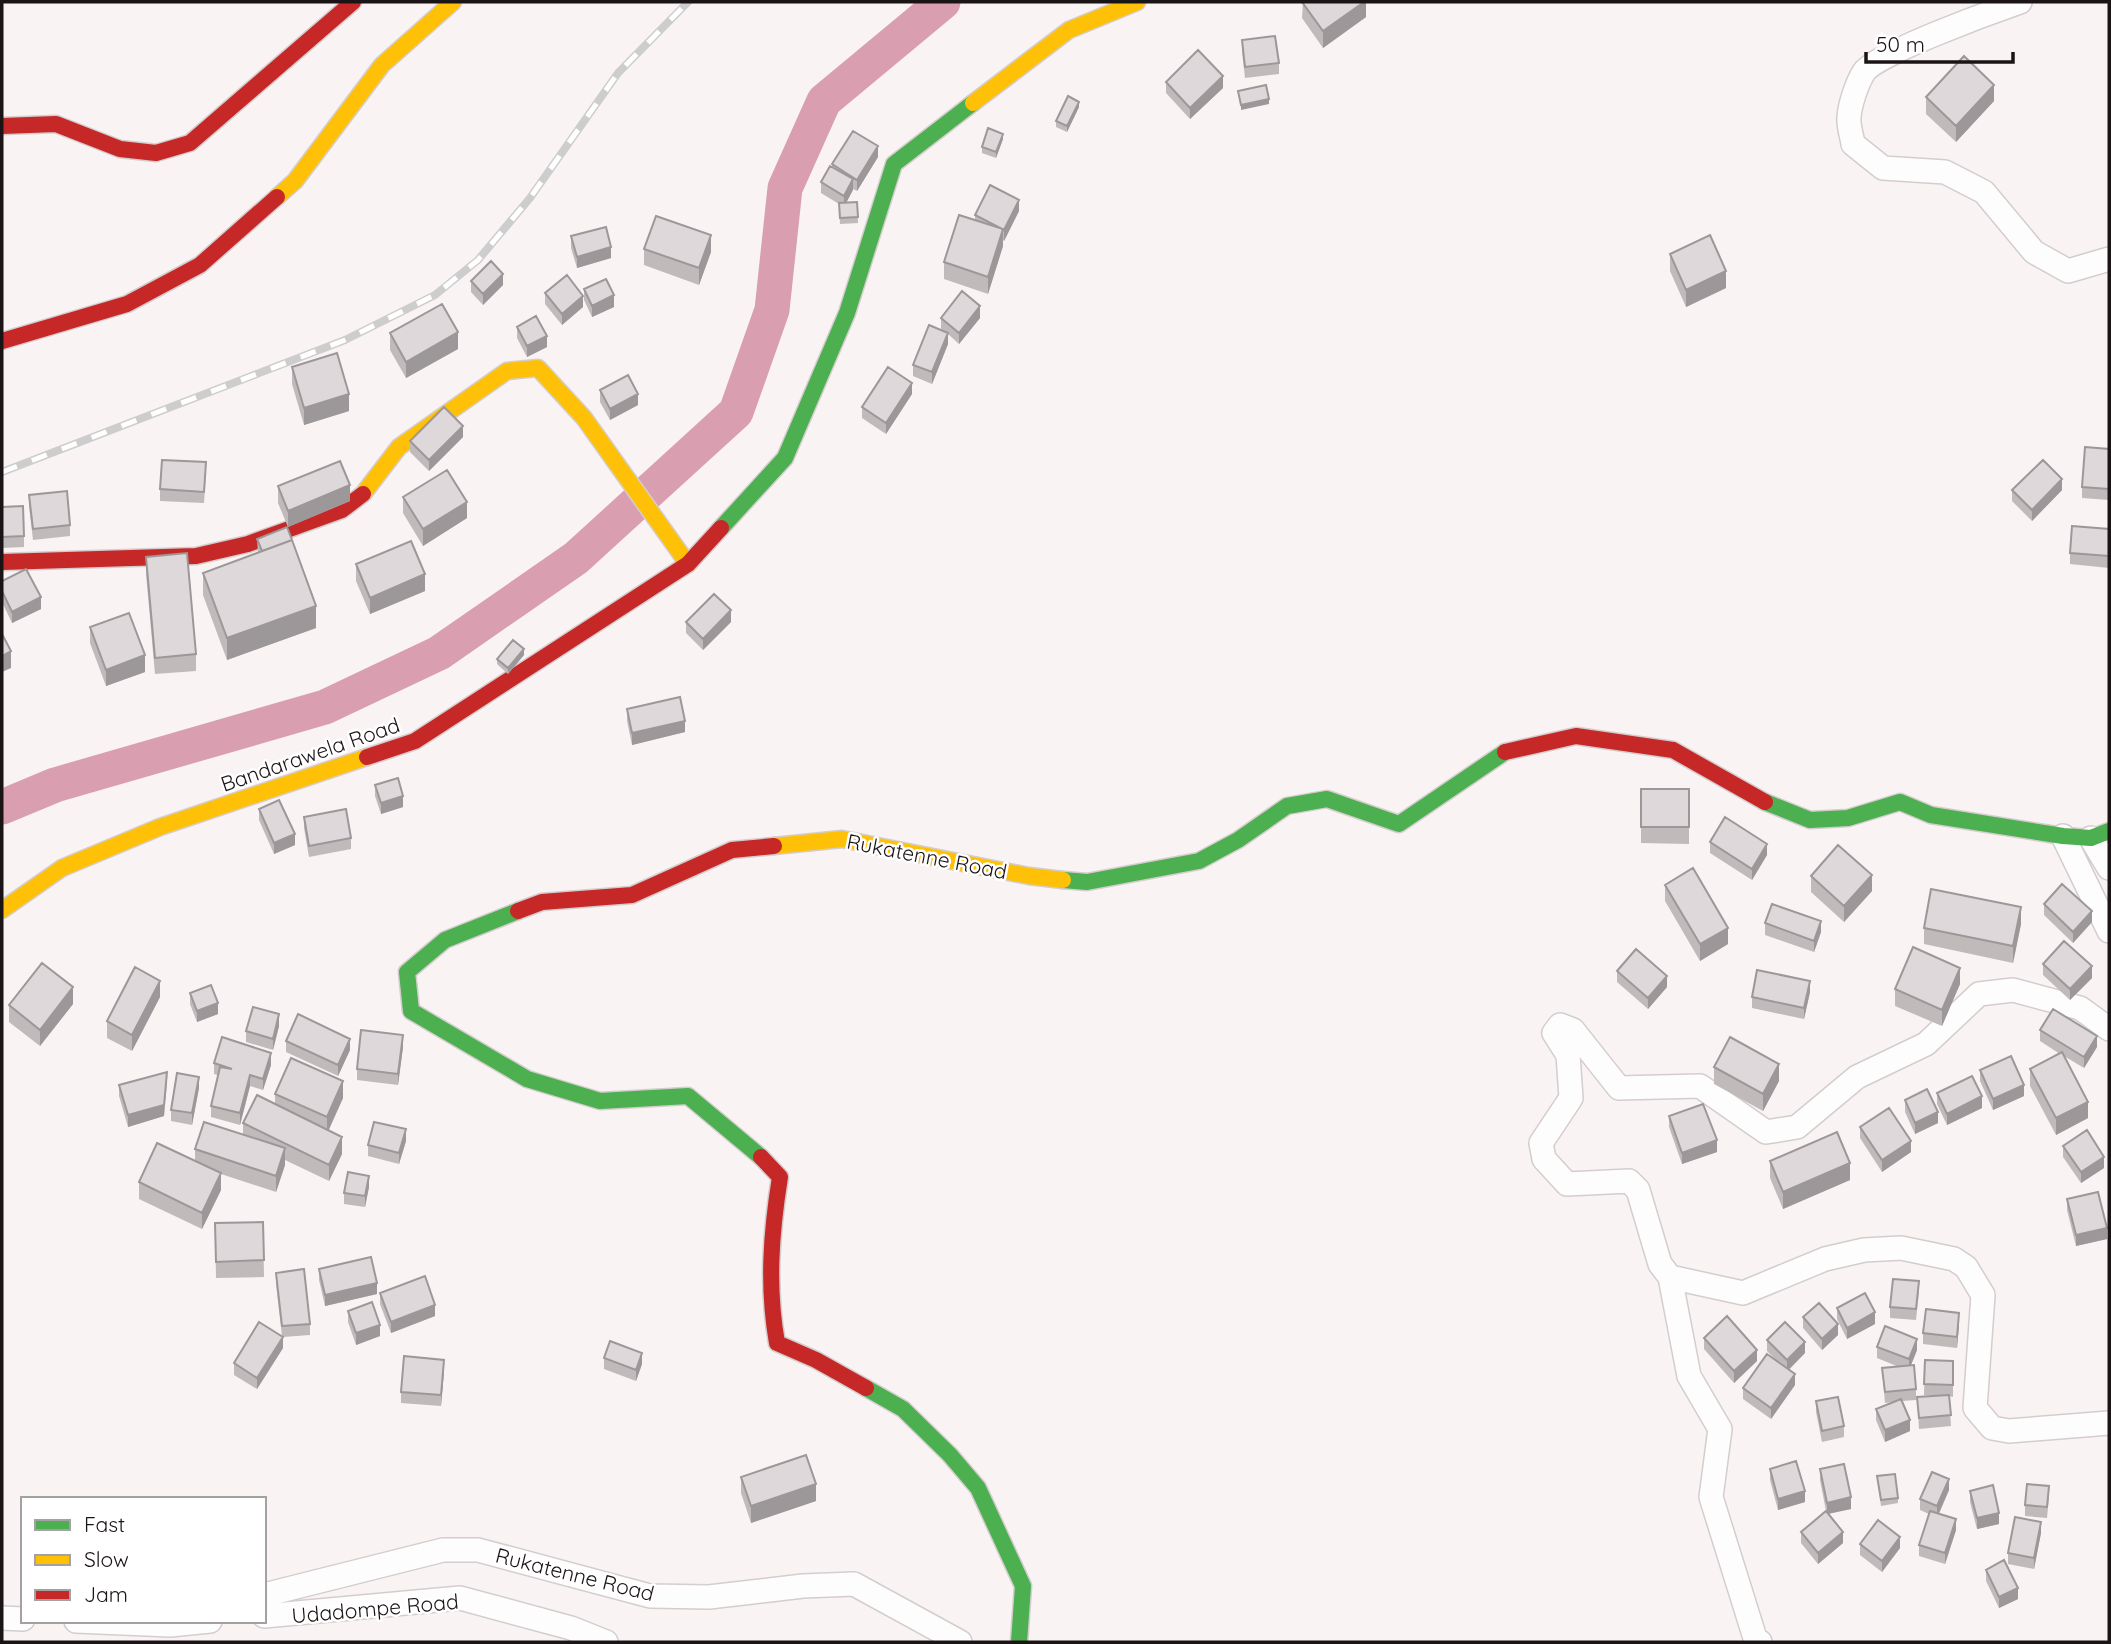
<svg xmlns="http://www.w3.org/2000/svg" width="2111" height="1644" font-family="Quicksand,sans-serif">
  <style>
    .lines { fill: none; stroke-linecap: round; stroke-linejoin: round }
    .river { stroke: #da9eb1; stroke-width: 35 }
    .street-casing { stroke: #d4cdce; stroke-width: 26 }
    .fast-casing { stroke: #d4cdce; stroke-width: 19 }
    .slow-casing { stroke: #d4cdce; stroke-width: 19 }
    .jam-casing { stroke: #d4cdce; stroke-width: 19 }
    .street { stroke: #fefdfd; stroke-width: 23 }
    .fast { stroke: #4caf50; stroke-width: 16 }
    .slow { stroke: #ffc107; stroke-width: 16 }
    .jam { stroke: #c62828; stroke-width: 16 }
    .rail-casing { stroke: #cecdcd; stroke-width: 8 }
    .rail { stroke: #fff; stroke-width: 5; stroke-dasharray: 16; stroke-linecap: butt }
    .wall { fill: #c0babb }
    .shaded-wall { fill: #9c9799 }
    .building { fill: #dfd8da; stroke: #9c9799; stroke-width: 2 }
    .labels { text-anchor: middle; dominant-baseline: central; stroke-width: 5; stroke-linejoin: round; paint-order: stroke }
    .street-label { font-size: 21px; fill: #1b1416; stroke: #fff }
  </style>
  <rect width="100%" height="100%" fill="#f9f3f4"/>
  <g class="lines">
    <!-- river -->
    <path class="river" d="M2,807l53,-22 270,-78 114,-54 137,-95 160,-146 36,-102 13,-122 39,-87 119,-99"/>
    <defs>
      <path id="street" d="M2020,2c-26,9 -143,51 -156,70 -7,11 -14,32 -15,45 -1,9 3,19 4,27l30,24 62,4 39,20 50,60 34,19 41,-12
        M2063,836l46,95
        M2091,838l18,30
        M2109,1029l-29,-21 -67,-18 -34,4 -53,50 -69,33 -60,50 -31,5 -66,-46 -81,2 -46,-58 -13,-5 -6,8 14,22 3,43 -30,45 3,16 23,25 62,-3 9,9 22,74 10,13 73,16 82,-34 39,-9 37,-2 53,11 12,8 17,28 -8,113 17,20 17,3 100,-8
        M1670,1277l19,99 31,53 -9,68 44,141 5,4
        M264,1595l179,-45h35l172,46 59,1 94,-11 51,-2 106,58
        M264,1616l196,-18 111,30 35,14
        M2,1618l21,1
        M76,1621l94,4 40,-4"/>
      <path id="fast" d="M721,528l64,-70 62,-145 47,-149 79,-61
        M1765,802l45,18 38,-2 52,-16 31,13 132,21 28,2 18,-7
        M1063,880l24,2 112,-21 39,-21 49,-34 40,-7 72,25 106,-72
        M518,911l-73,29 -38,32 4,39 116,68 73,22 88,-5 73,61
        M866,1388l37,21 47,46 28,33 45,98 -4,56"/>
      <path id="slow" d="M973,103l96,-73 68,-28
        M277,197l18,-16 87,-116 71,-63
        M363,494l36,-47 108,-76 31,-3 46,50 104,146
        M774,846l68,-7 187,37 34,4
        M2,910l60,-42 98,-41 207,-70"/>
      <path id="jam" d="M2,126l54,-2 64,25 36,4 34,-10 163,-141
        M2,341l125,-37 73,-39 77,-68
        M2,562l194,-6 52,-12 94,-34 21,-16
        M1505,752l71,-16 97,14 92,52
        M367,757l48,-16 273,-177 33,-36
        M518,911l24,-9 90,-7 100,-45 42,-4
        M761,1157l19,20c-9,56 -13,110 -3,166l39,17 50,28"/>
    </defs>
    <!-- street casing -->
    <use href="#street" class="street-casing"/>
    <!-- fast casing -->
    <use href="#fast" class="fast-casing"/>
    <!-- slow casing -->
    <use href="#slow" class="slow-casing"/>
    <!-- jam casing -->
    <use href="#jam" class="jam-casing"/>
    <!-- street -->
    <use href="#street" class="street"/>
    <!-- fast -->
    <use href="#fast" class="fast"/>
    <!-- slow -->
    <use href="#slow" class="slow"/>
    <!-- jam -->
    <use href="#jam" class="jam"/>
    <defs>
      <path id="rail" d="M2,472l343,-132 90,-45 43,-35 52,-62 88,-125 70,-71"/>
    </defs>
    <!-- rail casing -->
    <use href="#rail" class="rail-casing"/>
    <!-- rail -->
    <use href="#rail" class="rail"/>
  </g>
  <!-- wall -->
  <path class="wall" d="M1303,2h63v15l-43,31 -21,-30z
    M1242,40l37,23v11l-34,4 -3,-27z
    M1166,82l57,6 -33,31 -24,-26z
    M1926,97l68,4 -38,41 -30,-28z
    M1079,107l-12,25 -11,-5v-6z
    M1003,139l-7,19 -14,-5v-6z
    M878,157l-21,34 -4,-2 -7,14 11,-1 1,21 -18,1 -1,-20 -18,-11v-11l11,-15v-3z
    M1019,211l-15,30 -1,-1v6l-15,48 -44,-15v-17l31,-42v-5z
    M571,236l40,22 -34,10 -6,-20z
    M644,249l67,3 -12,33 -55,-20z
    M1670,254l56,34 -40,19 -16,-36z
    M471,281l32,4 -20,20 -12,-13z
    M584,289l30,18 -22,10 -8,-17z
    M545,293l38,14 -21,18 -17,-21z
    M941,318h39l-21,26 -11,-10v10l-16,40 -19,-8v-11l32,-33 -4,-3z
    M517,327l30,20 -20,10 -10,-19z
    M390,333l68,16 -52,29 -16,-28z
    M292,367l57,44 -45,14 -12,-41z
    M600,390l38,15 -28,15 -10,-18z
    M912,394l-26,40 -24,-16v-11z
    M463,437l-34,34 -19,-19v-11z
    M2109,449v51l-27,-2v-11z
    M206,473l-2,30 -44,-2v-12z
    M278,486l72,15 -62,26 -10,-24z
    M2012,490h50l-30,31 -20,-20z
    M29,495l41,30v11l-37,4 -4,-34z
    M403,497l64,21 -44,28 -20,-33z
    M2,507l22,29v11l-22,1z
    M2109,529v39l-39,-4v-11z
    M257,539l59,89 -89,32 -24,-65v-22l55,-20z
    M146,557l50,97v17l-41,3 -9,-100z
    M356,564l69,27 -55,23 -14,-33z
    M2,581l39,28 -29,14 -10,-21z
    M686,622h45l-28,28 -17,-17z
    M90,627l55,45 -39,14 -16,-43z
    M524,655l-16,19 -11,-10v-5z
    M627,709l58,23 -53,13 -5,-24z
    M375,785l28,22 -22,7 -6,-18z
    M1641,789h48v55l-48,-1z
    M259,809l36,36 -21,9 -15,-34z
    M304,817l47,21v11l-42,8 -5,-29z
    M1710,842l57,13 -15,25 -42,-27z
    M1811,876l61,15 -28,31 -33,-30z
    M1665,885l63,59 -28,17 -35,-60z
    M2044,904l48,18 -19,21 -29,-28z
    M1765,923l56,9 -7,20 -49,-17z
    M2021,924l-8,39 -89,-19v-16z
    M2043,964l49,14 -22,22 -27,-25z
    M1617,971l50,16 -19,22 -31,-27z
    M1960,984l-18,42 -47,-20v-17z
    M1810,992l-6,27 -52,-11v-11z
    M190,993l28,21 -21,8 -7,-18z
    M160,997l-28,54 -25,-13v-17z
    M73,1004l-33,42 -31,-24v-17z
    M279,1026l-6,24 -27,-8v-11z
    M2040,1030l57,17 -13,21 -20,-12 24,62 -32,17 -26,-49v-17l30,-15 -20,-13z
    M286,1041l64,9 -12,26 -52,-24z
    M403,1047l-5,38 -41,-5v-11z
    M214,1063l57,2 -8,25 -13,-4 -10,39 -29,-8v-11l7,-31 -4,-1z
    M1714,1067l65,14 -16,30 -49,-27z
    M1980,1070l44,26 -31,14 -13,-29z
    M167,1083l-3,33 -36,11 -9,-31v-11z
    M199,1088l-7,37 -21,-4v-11z
    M1937,1093l45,15 -35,17 -10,-21z
    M275,1094l68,4 -15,32 14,24 -13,27 -44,-21v5l-9,27 -55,-18v16l-19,39 -63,-30v-17l56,-21v-12l48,-14v-12l32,-19z
    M1905,1100l33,23 -23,11 -10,-22z
    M1669,1116l48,36 -35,12 -13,-37z
    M1860,1127l51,25 -29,20 -22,-34z
    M406,1141l-7,23 -31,-8v-11z
    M2063,1146l41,22 -23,15 -18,-26z
    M1770,1161l80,19 -67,29 -13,-31z
    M369,1187l-4,20 -21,-3v-11z
    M2067,1199l40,40 -31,7 -9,-36z
    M263,1222l1,55 -48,1 -1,-55z
    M319,1269l58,25 -52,12 -6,-26z
    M276,1273l34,51v11l-27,2v11l-26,41 -23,-14v-12l48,-27 -6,-52z
    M1919,1292l-3,28 -26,-2v-11z
    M380,1293l55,23 -44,17 -11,-29z
    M1837,1308l38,16 -28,15 -10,-20z
    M348,1311l32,25 -24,9 -8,-23z
    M1803,1317l35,18 -16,15 -19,-22z
    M1959,1324l-2,24 -34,-4v-11z
    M1704,1338l53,23 -23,22 -30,-34z
    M1767,1340l38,13 -16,17 6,15 -24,34 -28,-20v-11l35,-26 -11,-11z
    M1877,1347l40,3 -6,15 5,24v11l-14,1 8,30 -25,11 -9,-22v-11l18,-7 -9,1 -3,-35 17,-1 -22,-9z
    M604,1358l38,6 -6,17 -32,-12z
    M1925,1360l28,1v36l-4,-1 2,30 -32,3 -2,-32 17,-1 -10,-1z
    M444,1371l-3,35 -40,-3v-11z
    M1816,1401l28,25v11l-22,5 -6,-30z
    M1770,1469l35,33 -27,8 -8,-30z
    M1820,1469l31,40 -23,5 15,29 -25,21 -17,-21v-11l25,-21 -6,-31z
    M1877,1476l21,22v5l-17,3z
    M741,1477l75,24 -65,22 -10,-30z
    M1949,1490l-10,24 17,16 -11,34 -26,-8v-11l10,-31 -9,-4v-11z
    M1970,1491l29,33 -22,5 -7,-27z
    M2049,1497l-2,21 -22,-2v-11z
    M2041,1533l-7,36 -26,-5v-11z
    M1860,1544l40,4 -18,24 -22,-17z
    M1986,1570l32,29 -19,9 -13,-27z"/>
  <!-- shaded-wall -->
  <path class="shaded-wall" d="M1364,2h2v15l-43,31v-17z
    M1223,76v12l-33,31v-11z
    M1994,85v16l-38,41v-16z
    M1269,99v5l-28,6v-5z
    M1079,102v5l-12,25v-6z
    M1003,134v5l-7,19v-6z
    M878,146v11l-21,34v-11z
    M853,179v11l-9,17v-11z
    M1019,200v11l-15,30v-11z
    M1003,229v17l-15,48v-17z
    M711,235v17l-12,33v-17z
    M611,247v11l-34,10v-11z
    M1726,271v17l-40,19v-17z
    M503,274v11l-20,20v-11z
    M614,295v12l-22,10v-11z
    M583,296v11l-21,18v-11z
    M980,306v12l-21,26v-11z
    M458,332v17l-52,29v-16z
    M948,333v11l-16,40v-12z
    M547,336v11l-20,10v-11z
    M912,383v11l-26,40v-11z
    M349,394v17l-45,14v-17z
    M638,394v11l-28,15v-11z
    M463,426v11l-34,34v-11z
    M2062,479v11l-30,31v-11z
    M350,485v16l-62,26v-16z
    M467,502v16l-44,28v-17z
    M425,574v17l-55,23v-16z
    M41,597v12l-29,14v-11z
    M316,606v22l-89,32v-22z
    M731,610v12l-28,28v-11z
    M524,649v6l-16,19v-6z
    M11,651v17l-9,4v-16z
    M145,655v17l-39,14v-16z
    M685,721v11l-53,13v-12z
    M403,796v11l-22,7v-11z
    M295,834v11l-21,9v-11z
    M1767,844v11l-15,25v-11z
    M1872,875v16l-28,31v-16z
    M2021,907v17l-8,39v-17z
    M2092,911v11l-19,21v-11z
    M1821,921v11l-7,20v-11z
    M1728,928v16l-28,17v-17z
    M2092,966v12l-22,22v-11z
    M1960,968v16l-18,42v-16z
    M1667,976v11l-19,22v-11z
    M160,981v16l-28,54v-16z
    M1810,981v11l-6,27v-11z
    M73,987v17l-33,42v-16z
    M218,1003v11l-21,8v-11z
    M279,1014v12l-6,24v-11z
    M403,1035v12l-5,38v-11z
    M2097,1036v11l-13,21v-11z
    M350,1039v11l-12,26v-11z
    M271,1053v12l-8,25v-11z
    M1779,1064v17l-16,30v-17z
    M167,1072l-3,44 -36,11v-12z
    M250,1075v11l-10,39v-12z
    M199,1077v11l-7,37v-12z
    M343,1081v17l-16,36v-17z
    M2024,1085v11l-31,14v-11z
    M1982,1096v12l-35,17v-11z
    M2088,1102v16l-32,17v-17z
    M1938,1112v11l-23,11v-11z
    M406,1129v12l-7,23v-11z
    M342,1137v17l-13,27v-16z
    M1717,1140v12l-35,12v-11z
    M1911,1141v11l-29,20v-12z
    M285,1148v17l-9,27v-16z
    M2104,1157v11l-23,15v-11z
    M1850,1163v17l-67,29v-17z
    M221,1173v17l-19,39v-16z
    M369,1176v11l-4,20v-11z
    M2107,1228v11l-31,7v-11z
    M377,1283v11l-52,12v-11z
    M435,1305v11l-44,17v-11z
    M1875,1312v12l-28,15v-11z
    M1959,1313v11l-2,24v-11z
    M1838,1324v11l-16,15v-11z
    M380,1325v11l-24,9v-12z
    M283,1337v11l-26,41v-11z
    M1917,1339v11l-8,20v-11z
    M1805,1342v11l-18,18v-11z
    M1757,1350v11l-23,22v-12z
    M642,1353v11l-6,17v-11z
    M444,1360v11l-3,35v-11z
    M1795,1374v11l-24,34v-11z
    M1910,1420v11l-25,11v-12z
    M1949,1479v11l-12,27v-11z
    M816,1484v17l-65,22v-17z
    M1805,1491v11l-27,8v-11z
    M1851,1497v12l-24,5v-11z
    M1999,1513v11l-22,5v-11z
    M1956,1519v11l-11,34v-11z
    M2041,1522v11l-7,36v-11z
    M1843,1532v11l-25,21v-11z
    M1900,1537v11l-18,24v-11z
    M2018,1588v11l-19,9v-11z"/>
  <!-- building -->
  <path class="building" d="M1302,2h62l-41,29z
    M1275,36l4,27 -34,4 -3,-27z
    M1198,50l25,26 -33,32 -24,-26z
    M1964,56l30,29 -38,41 -30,-29z
    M1266,85l3,14 -28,6 -3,-14z
    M1068,96l11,6 -12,24 -11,-5z
    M988,128l15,6 -7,18 -14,-5z
    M853,131l25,15 -21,34 -25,-16z
    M830,166l23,13 -9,17 -23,-14z
    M990,185l29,15 -15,30 -29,-15z
    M857,202l1,15 -18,1 -1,-15z
    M959,215l44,14 -15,48 -44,-15z
    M656,216l55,19 -12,33 -55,-19z
    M606,227l5,20 -34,10 -6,-21z
    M1710,235l16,36 -40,19 -16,-36z
    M491,261l12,13 -20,20 -12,-13z
    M567,275l16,21 -21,18 -17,-21z
    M606,279l8,16 -22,11 -8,-17z
    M962,291l18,15 -21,27 -18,-15z
    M442,304l16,28 -52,30 -16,-29z
    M536,316l11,20 -20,10 -10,-19z
    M929,325l19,8 -16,39 -19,-7z
    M337,353l12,41 -45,14 -12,-41z
    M888,367l24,16 -26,40 -24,-16z
    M628,375l10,19 -28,15 -10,-19z
    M444,407l19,19 -34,34 -19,-19z
    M2085,447l24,2v40l-27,-2z
    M162,460l44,2 -2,30 -44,-3z
    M2043,460l19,19 -30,31 -20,-20z
    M340,461l10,24 -62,26 -10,-25z
    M447,470l20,32 -44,27 -20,-32z
    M67,491l3,34 -37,4 -4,-34z
    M23,506l1,30 -22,1v-30z
    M2072,526l37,3v27l-39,-3z
    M287,527l5,13 -30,11 -5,-12z
    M292,540l24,66 -89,32 -24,-65z
    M411,541l14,33 -55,24 -14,-34z
    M187,553l9,101 -41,4 -9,-101z
    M26,569l15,28 -29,15 -10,-21v-10z
    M714,594l17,16 -28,29 -17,-17z
    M129,613l16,42 -39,15 -16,-43z
    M2,634l9,17 -9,5z
    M513,640l11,9 -16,19 -11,-9z
    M680,697l5,24 -53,12 -5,-24z
    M398,778l5,18 -22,7 -6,-18z
    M1641,789h48v38h-48z
    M279,800l16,34 -21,9 -15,-34z
    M346,809l5,29 -42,8 -5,-29z
    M1725,817l42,27 -15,25 -42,-27z
    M1838,845l34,30 -28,31 -33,-30z
    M1693,868l35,60 -28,16 -35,-59z
    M2062,884l30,27 -19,21 -29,-28z
    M1931,889l90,18 -8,39 -89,-18z
    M1772,904l49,17 -7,20 -49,-18z
    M2064,941l28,25 -22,23 -27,-25z
    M1913,947l47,21 -18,42 -47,-21z
    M1636,949l31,27 -19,22 -31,-27z
    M42,963l31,24 -33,43 -31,-25z
    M135,967l25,14 -28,54 -25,-14z
    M1757,970l53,11 -6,27 -52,-11z
    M211,985l7,18 -21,8 -7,-18z
    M253,1007l26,7 -6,25 -27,-8z
    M2053,1009l44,27 -13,21 -44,-27z
    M298,1014l52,25 -12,26 -52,-24z
    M361,1030l42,5 -5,39 -41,-5z
    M222,1037l49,16 -8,26 -13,-4 -10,38 -29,-7 9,-39 12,2 -18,-6z
    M1730,1037l49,27 -16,30 -49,-27z
    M2062,1052l26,50 -32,16 -26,-49z
    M2011,1056l13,29 -31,14 -13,-29z
    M291,1058l52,23 -16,36 -52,-23z
    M167,1072l-3,33 -36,10 -9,-30z
    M177,1073l22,4 -7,36 -21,-3z
    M1972,1076l10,20 -35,18 -10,-21z
    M1927,1089l11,23 -23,11 -10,-23z
    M257,1095l85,42 -13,28 -86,-42z
    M1703,1104l14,36 -35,13 -13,-37z
    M1889,1108l22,33 -29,19 -22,-33z
    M204,1122l81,26 -9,28 -81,-27z
    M374,1122l32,7 -7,24 -31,-8z
    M2087,1130l17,27 -23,15 -18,-26z
    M1837,1132l13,31 -67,29 -13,-31z
    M157,1143l64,30 -19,40 -63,-31z
    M348,1172l21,4 -4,20 -21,-3z
    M2098,1192l9,36 -31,7 -9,-36z
    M263,1222l1,38 -48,2 -1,-39z
    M371,1257l6,26 -52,12 -6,-26z
    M304,1269l6,55 -28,2 -6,-53z
    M425,1276l10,29 -44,17 -11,-29z
    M1893,1279l26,2 -3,28 -26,-2z
    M1865,1293l10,19 -28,16 -10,-20z
    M372,1302l8,23 -24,8 -8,-22z
    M1819,1303l19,21 -16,15 -19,-22z
    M1926,1309l33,4 -2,24 -34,-4z
    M1727,1316l30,34 -23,21 -30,-33z
    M259,1322l24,15 -26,41 -23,-15z
    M1785,1322l20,20 -18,18 -20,-20z
    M1885,1326l32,13 -8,20 -32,-12z
    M610,1341l32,12 -6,17 -32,-12z
    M1767,1354l28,20 -24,34 -28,-20z
    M404,1356l40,4 -3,35 -40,-3z
    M1925,1360l28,1v24l-29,-1z
    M1914,1365l2,24 -31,3 -3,-24z
    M1949,1395l2,20 -32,3 -2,-21z
    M1838,1397l6,29 -22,5 -6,-30z
    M1901,1399l9,21 -25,10 -9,-21z
    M806,1455l10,29 -65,22 -10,-29z
    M1796,1461l9,30 -27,8 -8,-30z
    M1844,1464l7,33 -24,6 -7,-34z
    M1932,1472l17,7 -12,27 -17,-7z
    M1895,1474l3,24 -17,2 -4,-24z
    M2027,1484l22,2 -2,21 -22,-2z
    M1993,1485l6,28 -22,5 -7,-27z
    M1826,1511l17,21 -25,21 -17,-21z
    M1930,1511l26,8 -11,34 -26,-8z
    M2015,1517l26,5 -7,36 -26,-5z
    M1878,1520l22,17 -18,24 -22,-17z
    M2004,1560l14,28 -19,9 -13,-27z"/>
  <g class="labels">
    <!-- street labels -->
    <g class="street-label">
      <text transform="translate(310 754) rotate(-19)">Bandarawela Road</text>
      <text transform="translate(927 856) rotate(11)">Rukatenne Road</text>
      <text transform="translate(575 1574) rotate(14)">Rukatenne Road</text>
      <text transform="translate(375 1608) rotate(-5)">Udadompe Road</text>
    </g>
  </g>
  <!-- border -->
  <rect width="2111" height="1644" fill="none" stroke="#1b1416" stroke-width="7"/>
  <!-- legend -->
  <rect x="21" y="1497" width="245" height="126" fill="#ffffff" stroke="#a4a1a2" stroke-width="2"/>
  <rect x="35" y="1520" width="35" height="10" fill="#4caf50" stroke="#a4a1a2" stroke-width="2"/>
  <text x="84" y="1532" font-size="21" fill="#1b1416">Fast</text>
  <rect x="35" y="1555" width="35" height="10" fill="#ffc107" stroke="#a4a1a2" stroke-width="2"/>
  <text x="84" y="1567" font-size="21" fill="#1b1416">Slow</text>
  <rect x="35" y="1590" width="35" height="10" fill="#c62828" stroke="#a4a1a2" stroke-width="2"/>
  <text x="84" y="1602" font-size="21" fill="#1b1416">Jam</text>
  <!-- scale -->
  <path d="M1866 52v10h147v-10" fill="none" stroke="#1b1416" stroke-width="3.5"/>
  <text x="1876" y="52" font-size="21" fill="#1b1416" stroke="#ffffff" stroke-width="5" paint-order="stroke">50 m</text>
</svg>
